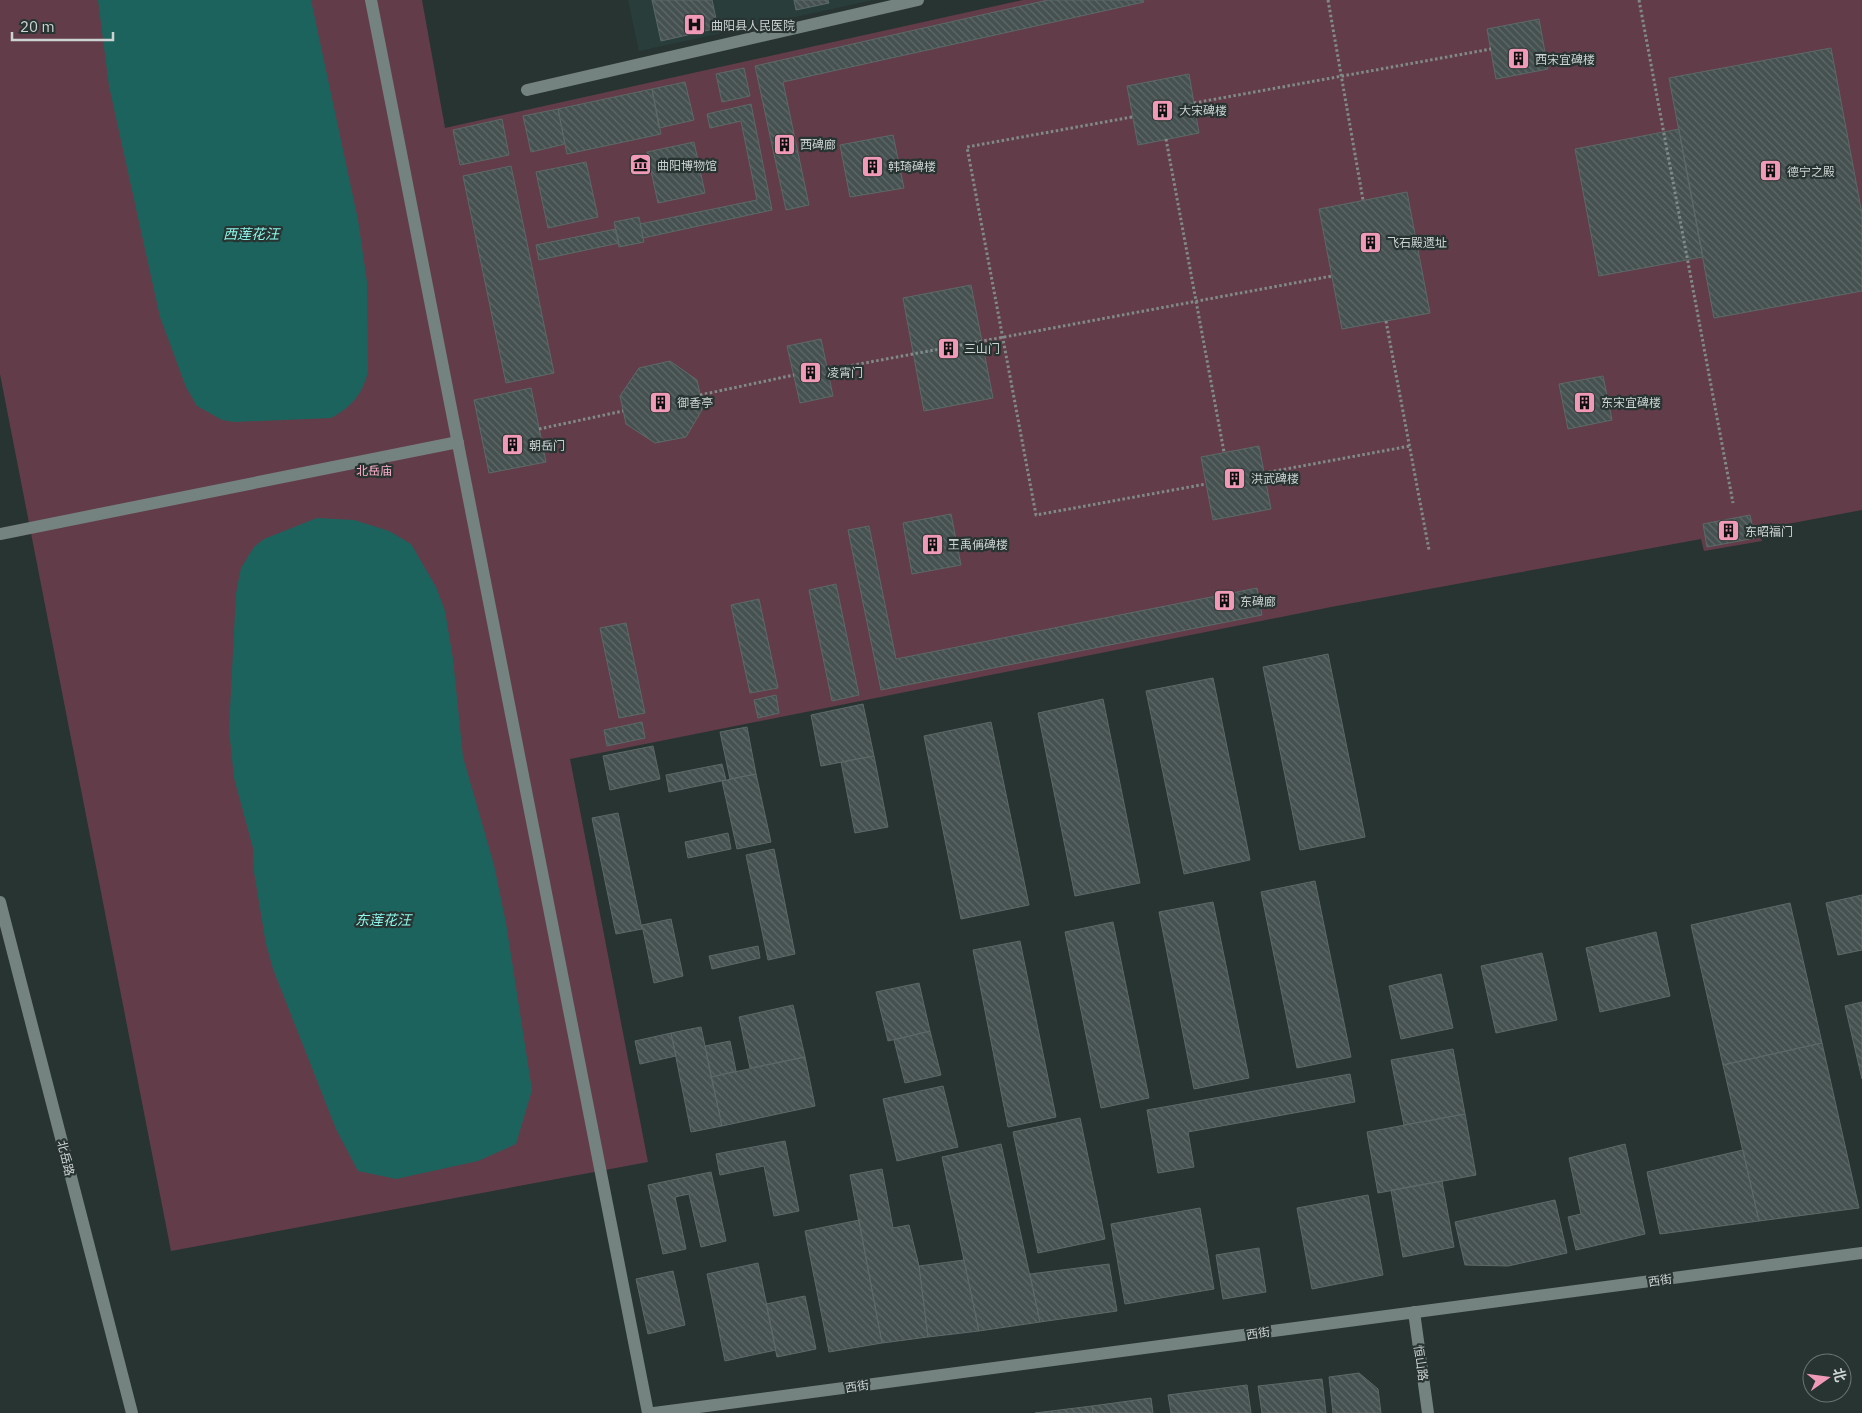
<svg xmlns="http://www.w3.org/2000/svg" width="1862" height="1413" font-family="'IBM Plex Sans','Noto Sans SC',sans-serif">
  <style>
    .built { fill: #293e3b }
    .park { fill: #623d49 }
    .water { fill: #1d635d }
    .building { fill: url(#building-back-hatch); stroke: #5c6967 }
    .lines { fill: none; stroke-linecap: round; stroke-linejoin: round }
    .path { stroke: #808a88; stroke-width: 3; stroke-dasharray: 2.5 2.5; stroke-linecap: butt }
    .service { stroke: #748280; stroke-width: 12 }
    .minor { stroke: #748280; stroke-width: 12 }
    .tertiary { stroke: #748280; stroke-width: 12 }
    .labels { text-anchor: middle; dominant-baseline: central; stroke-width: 4.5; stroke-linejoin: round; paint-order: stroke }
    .poi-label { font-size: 12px; fill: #ccd3d2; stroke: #283432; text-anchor: start }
    .park-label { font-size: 12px; fill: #ffaec9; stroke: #283432 }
    .street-label { font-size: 12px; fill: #ccd3d2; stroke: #283432 }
    .water-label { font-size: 14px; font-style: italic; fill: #8df5e9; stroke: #283432 }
  </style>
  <defs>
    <pattern id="building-back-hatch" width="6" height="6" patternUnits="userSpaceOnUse" patternTransform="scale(1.25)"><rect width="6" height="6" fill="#455150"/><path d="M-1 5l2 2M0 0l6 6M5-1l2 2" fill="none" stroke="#5f6968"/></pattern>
  </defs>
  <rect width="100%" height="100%" fill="#283432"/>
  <!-- built -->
  <path class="built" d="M628,0h245l-234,51z"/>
  <!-- park -->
  <path class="park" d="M0,0h422l23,128 578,-128h839v510l-102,19 2,12 -58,10 -3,-12 -370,68 -761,152 78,403 -477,89 -171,-877z"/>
  <!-- water -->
  <path class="water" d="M98,0h213l47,220 9,62 1,90c-5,21 -17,36 -37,46l-97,4 -12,-2 -25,-14 -11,-19 -26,-70 -51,-231z
    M317,518l37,2 35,11 22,13 25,43 9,24 8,48 10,98 31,108 12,58 26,167 -16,54 -38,17 -82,18 -38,-8 -22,-42 -63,-160 -7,-25 -12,-72 -1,-24 -19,-70 -5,-49 7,-136 5,-25 13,-21 10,-8z"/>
  <!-- building -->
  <path class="building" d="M652,0h60l6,28 -57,13z
    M794,0h34l1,3 -33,7z
    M1048,0h95l1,2 -361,80 26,123 -23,5 -31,-144z
    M1539,19l9,50 -52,10 -9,-50z
    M1831,48l31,166v77l-148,27 -45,-240z
    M744,68l6,28 -28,6 -6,-28z
    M1189,74l10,59 -61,12 -11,-59z
    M685,82l9,38 -35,8 -7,-39z
    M652,89l9,45 -94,20 -9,-45z
    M751,104l21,106 -129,28 -3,-14 117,-24 -16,-79 -31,7 -3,-14z
    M558,109l7,35 -34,8 -8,-36z
    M502,119l7,36 -49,10 -7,-35z
    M1679,129l24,128 -104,19 -24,-127z
    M893,135l11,53 -54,9 -10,-52z
    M694,142l11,51 -47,10 -11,-51z
    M586,162l12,55 -50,11 -12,-56z
    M511,166l43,207 -48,10 -43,-207z
    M1407,192l23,121 -88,16 -23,-120z
    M639,217l5,25 -25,5 -5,-25z
    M616,229l3,14 -80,17 -3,-15z
    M971,285l22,113 -69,13 -21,-113z
    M821,339l12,57 -33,7 -13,-57z
    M670,361l27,19 6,28 -17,29 -31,6 -29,-19 -6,-28 19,-28z
    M1603,376l9,44 -44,9 -9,-45z
    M531,388l15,74 -57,11 -15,-73z
    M1259,446l12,63 -58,11 -12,-63z
    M951,514l10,51 -49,9 -9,-51z
    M1750,515l5,23 -48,9 -4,-23z
    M869,526l27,133 361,-71 5,27 -381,75 -33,-160z
    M836,584l23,111 -27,6 -23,-111z
    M759,599l19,89 -28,5 -19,-88z
    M626,623l19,90 -26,5 -19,-90z
    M1328,654l37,183 -65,13 -37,-183z
    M1213,678l37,182 -66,14 -38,-183z
    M776,695l3,18 -21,5 -4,-18z
    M1103,699l37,184 -65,13 -37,-183z
    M863,704l11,52 -53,10 -10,-51z
    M642,722l3,16 -38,8 -3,-16z
    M991,722l38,183 -68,14 -37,-183z
    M747,727l9,47 -26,5 -10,-47z
    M653,746l7,33 -50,11 -7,-34z
    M874,756l14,71 -33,6 -14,-71z
    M722,764l4,16 -57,12 -3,-17z
    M756,774l15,68 -34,7 -15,-68z
    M618,813l24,116 -26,5 -24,-116z
    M728,833l3,16 -43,9 -3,-16z
    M774,849l21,105 -27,6 -22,-105z
    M1315,881l36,176 -54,11 -36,-176z
    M1862,895v55l-24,5 -12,-52z
    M1213,902l36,176 -55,11 -35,-177z
    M1790,903l32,140 -99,22 -32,-140z
    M671,919l12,57 -29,7 -12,-58z
    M1113,922l36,176 -48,10 -36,-176z
    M1656,932l14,64 -70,16 -14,-64z
    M1020,941l36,176 -48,10 -35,-177z
    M758,946l2,12 -48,11 -3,-13z
    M1542,953l15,67 -61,13 -15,-67z
    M1441,974l12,54 -52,11 -12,-53z
    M919,983l11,48 -42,10 -12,-49z
    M1862,1002v77l-17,-73z
    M793,1005l12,52 -55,11 -11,-51z
    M701,1027l21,99 -31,6 -20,-99z
    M930,1031l11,44 -36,8 -11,-43z
    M671,1033l5,23 -36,8 -5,-23z
    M730,1041l6,30 -25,6 -6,-31z
    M1822,1043l37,165 -100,13 -36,-156z
    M1453,1049l12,65 -61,11 -13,-65z
    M805,1057l10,49 -93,20 -11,-49z
    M1350,1074l5,28 -167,30 6,35 -36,6 -11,-63z
    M943,1086l15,61 -61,14 -14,-62z
    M1465,1114l11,61 -98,18 -11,-61z
    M1080,1118l25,121 -67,14 -25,-121z
    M785,1141l14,70 -25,5 -10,-50 -44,9 -4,-21z
    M1001,1144l39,178 -61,9 -37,-174z
    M1625,1144l20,90 -69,16 -8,-33 13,-3 -12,-56z
    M1743,1150l16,71 -99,13 -13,-62z
    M882,1169l11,59 16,-3 10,41 9,71 -46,6 -32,-168z
    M711,1172l15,69 -25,6 -12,-53 -14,3 11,52 -23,5 -15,-69z
    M1442,1181l12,66 -51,10 -12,-67z
    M1368,1195l15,80 -71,14 -15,-81z
    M1555,1200l12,53 -59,13 -43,-1 -10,-43z
    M1200,1208l14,81 -89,15 -14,-80z
    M859,1220l23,123 -53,9 -24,-121z
    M1259,1248l7,44 -43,7 -7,-44z
    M964,1260l15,71 -51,6 -9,-71z
    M758,1263l18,87 -51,11 -18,-87z
    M1109,1264l8,47 -77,11 -10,-48z
    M673,1271l12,54 -37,9 -12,-55z
    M805,1296l11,53 -39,8 -11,-53z
    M1359,1373l19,16 3,24h-48l-4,-36z
    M1322,1379l4,34h-64l-4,-27z
    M1247,1385l4,28h-80l-3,-18z
    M1151,1398l2,15h-60l-1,-7z
    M1092,1406l1,7h-58z"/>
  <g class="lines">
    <!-- path -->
    <path class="path" d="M1328,0l35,200
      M1639,0l94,503
      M1194,103l297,-54
      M1132,117l-165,30 69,368 170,-31
      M1166,139l58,313
      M1386,321l43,229
      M827,370l505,-94
      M700,395l94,-20
      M539,429l84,-18
      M1264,473l146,-27"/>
    <!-- service -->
    <path class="service" d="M371,0l277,1413
      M0,534l458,-92"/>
    <!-- minor -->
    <path class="minor" d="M527,90l391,-90"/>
    <!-- tertiary -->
    <path class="tertiary" d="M0,902l132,511
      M1414,1312l14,101
      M654,1413l1208,-160"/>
  </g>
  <!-- icons -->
  <defs>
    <symbol id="hospital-square" viewBox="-11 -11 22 22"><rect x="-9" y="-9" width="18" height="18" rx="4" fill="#f09ab7" stroke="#283432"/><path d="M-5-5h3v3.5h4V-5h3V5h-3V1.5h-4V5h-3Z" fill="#111"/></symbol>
    <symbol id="building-square" viewBox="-11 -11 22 22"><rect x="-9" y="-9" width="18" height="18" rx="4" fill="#f09ab7" stroke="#283432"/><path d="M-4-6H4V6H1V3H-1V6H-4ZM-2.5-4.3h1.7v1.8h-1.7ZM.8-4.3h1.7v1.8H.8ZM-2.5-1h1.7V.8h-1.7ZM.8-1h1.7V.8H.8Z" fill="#111"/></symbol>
    <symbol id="museum-square" viewBox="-11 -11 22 22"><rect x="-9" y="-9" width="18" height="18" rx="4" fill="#f09ab7" stroke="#283432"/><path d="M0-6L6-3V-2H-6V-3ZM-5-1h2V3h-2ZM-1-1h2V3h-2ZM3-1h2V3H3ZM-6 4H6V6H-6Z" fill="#111"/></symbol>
  </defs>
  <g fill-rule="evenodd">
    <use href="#hospital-square" x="682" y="12" width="25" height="25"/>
    <use href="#building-square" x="1506" y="46" width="25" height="25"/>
    <use href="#building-square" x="1150" y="98" width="25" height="25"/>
    <use href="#building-square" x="772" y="132" width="25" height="25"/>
    <use href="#museum-square" x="628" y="152" width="25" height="25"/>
    <use href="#building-square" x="860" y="154" width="25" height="25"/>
    <use href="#building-square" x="1758" y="158" width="25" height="25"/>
    <use href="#building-square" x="1358" y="230" width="25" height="25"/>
    <use href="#building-square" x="936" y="336" width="25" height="25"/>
    <use href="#building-square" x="798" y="360" width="25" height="25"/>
    <use href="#building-square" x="648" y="390" width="25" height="25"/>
    <use href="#building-square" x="1572" y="390" width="25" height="25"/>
    <use href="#building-square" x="500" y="432" width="25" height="25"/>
    <use href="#building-square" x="1222" y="466" width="25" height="25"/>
    <use href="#building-square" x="1716" y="518" width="25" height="25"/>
    <use href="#building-square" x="920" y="532" width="25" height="25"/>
    <use href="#building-square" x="1212" y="588" width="25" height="25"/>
  </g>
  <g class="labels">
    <!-- poi labels -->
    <g class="poi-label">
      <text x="711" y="25">曲阳县人民医院</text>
      <text x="1535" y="59">西宋宜碑楼</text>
      <text x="1179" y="110">大宋碑楼</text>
      <text x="800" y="144">西碑廊</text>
      <text x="657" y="165">曲阳博物馆</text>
      <text x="888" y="166">韩琦碑楼</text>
      <text x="1787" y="171">德宁之殿</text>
      <text x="1387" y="242">飞石殿遗址</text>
      <text x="964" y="348">三山门</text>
      <text x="827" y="372">凌霄门</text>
      <text x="677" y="402">御香亭</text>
      <text x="1601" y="402">东宋宜碑楼</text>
      <text x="529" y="445">朝岳门</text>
      <text x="1251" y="478">洪武碑楼</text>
      <text x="1745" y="531">东昭福门</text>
      <text x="948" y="544">王禹偁碑楼</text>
      <text x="1240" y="601">东碑廊</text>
    </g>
    <!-- park labels -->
    <g class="park-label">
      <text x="374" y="470">北岳庙</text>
    </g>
    <!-- street labels -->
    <g class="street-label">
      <text transform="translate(66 1158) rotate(76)">北岳路</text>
      <text transform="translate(1660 1280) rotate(-8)">西街</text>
      <text transform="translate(1258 1333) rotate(-8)">西街</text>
      <text transform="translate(1421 1363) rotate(82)">恒山路</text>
      <text transform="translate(857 1386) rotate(-8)">西街</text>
    </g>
    <!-- water labels -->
    <g class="water-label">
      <text x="251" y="234">西莲花汪</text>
      <text x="383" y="920">东莲花汪</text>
    </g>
  </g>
  <!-- north arrow -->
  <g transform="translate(1827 1378) rotate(76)"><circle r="24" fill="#283432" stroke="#6a7472"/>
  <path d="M0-4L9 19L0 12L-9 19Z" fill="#f09ab7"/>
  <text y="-8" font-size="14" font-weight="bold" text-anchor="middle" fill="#ccd3d2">北</text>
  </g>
  <!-- scale -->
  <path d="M12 32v8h101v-8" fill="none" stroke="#ccd3d2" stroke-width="2.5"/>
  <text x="20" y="32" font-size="15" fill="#ccd3d2" stroke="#283432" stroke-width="4" paint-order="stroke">20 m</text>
</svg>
